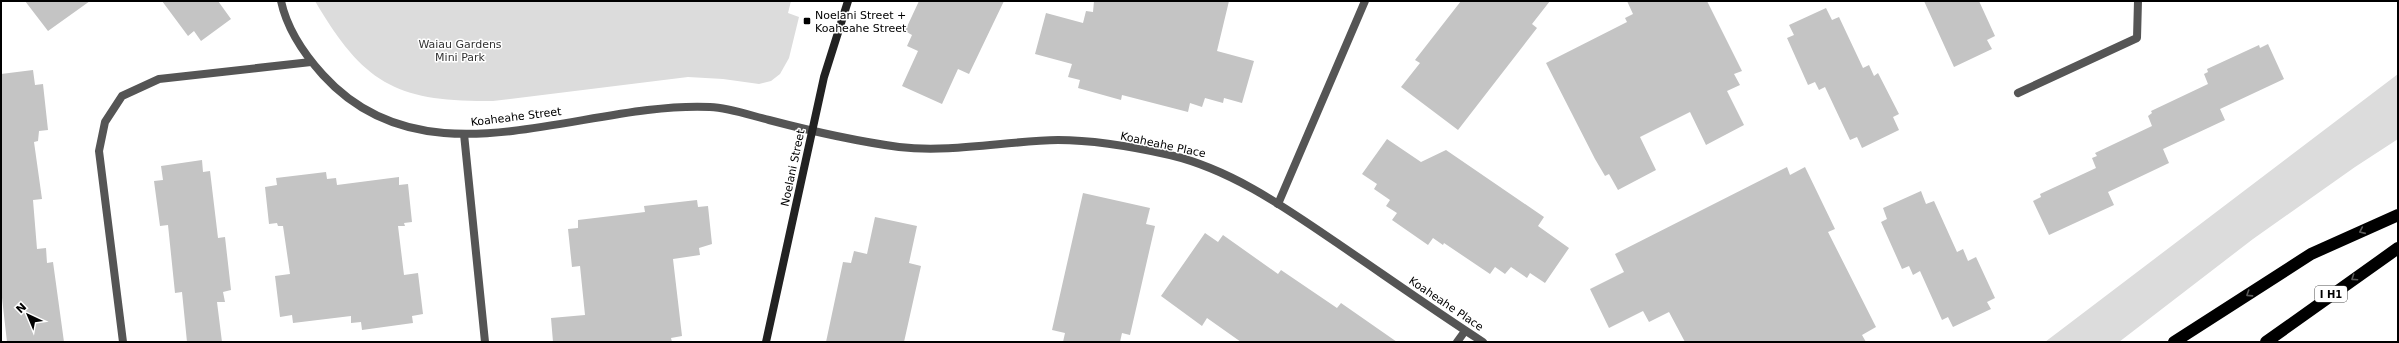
<svg xmlns="http://www.w3.org/2000/svg" width="2399" height="343" font-family="'DejaVu Sans',sans-serif">
  <style>
    .green { fill: #dcdcdc }
    .building { fill: #c4c4c4 }
    .lines { fill: none; stroke-linecap: round; stroke-linejoin: round }
    .lane { stroke: #555; stroke-width: 8 }
    .street { stroke: #555; stroke-width: 8 }
    .secondary { stroke: #222; stroke-width: 8 }
    .highway { stroke: #000; stroke-width: 12 }
    .oneway { stroke: #595959 }
    .poi-dot { fill: #000; stroke: #fff; stroke-width: 1.5 }
    .labels { text-anchor: middle; dominant-baseline: central; stroke-width: 3; stroke-linejoin: round; paint-order: stroke }
    .shield { fill: #fff; stroke: #4c4c4c; stroke-width: 1 }
    .shield-label { font-size: 10px; font-weight: bold; fill: #000 }
    .poi-label { font-size: 11px; fill: #000; stroke: #fff; text-anchor: start }
    .park-label { font-size: 11px; fill: #333; stroke: #fff }
    .street-label { font-size: 11px; fill: #000; stroke: #fff }
  </style>
  <rect width="100%" height="100%" fill="#fff"/>
  <!-- green -->
  <path class="green" d="M315,1h476l-3,12 11,4 -10,41 -9,16 -9,7 -12,3 -36,-5 -35,-2 -195,24c-95,1 -129,-16 -178,-100z
    M2398,74v65l-43,28 -102,72 -134,103h-74z"/>
  <!-- building -->
  <path class="building" d="M25,1h65l-42,30z
    M162,1h56l13,18 -30,22 -7,-10 -6,5z
    M919,1h85l-35,73 -11,-5 -16,35 -40,-18 16,-35 -11,-5 5,-11 -7,-4z
    M1094,1h135l-12,50 37,10 -12,42 -18,-5 -1,5 -18,-5 -3,9 -12,-4 -2,9 -66,-17 -1,5 -43,-12 2,-8 -12,-3 4,-13 -37,-10 11,-41 37,10 3,-12 7,1z
    M1461,1h89l-18,23 5,4 -79,102 -57,-43 19,-24 -5,-3z
    M1627,1h80l35,70 -8,3 6,11 -13,6 17,34 -38,20 -16,-33 -50,25 16,33 -38,20 -9,-16 -4,2 -10,-17 -49,-96 81,-41 -2,-4 8,-4z
    M1924,1h55l16,35 -8,4 5,9 -38,18z
    M1826,8l6,12 7,-3 24,51 6,-3 5,11 4,-3 21,41 -6,3 6,13 -37,18 -5,-11 -7,3 -25,-53 -6,3 -4,-8 -7,3 -21,-47 7,-3 -5,-10z
    M2268,44l16,35 -64,30 5,11 -62,29 6,14 -61,29 6,13 -65,30 -16,-34 8,-4 -1,-3 56,-26 -4,-10 5,-2 -2,-3 57,-27 -4,-10 4,-3 -1,-2 57,-27 -4,-10 4,-2 -1,-3 52,-24 1,3z
    M33,70l2,15 8,-1 5,46 -9,1 -1,10 -4,1 8,57 -9,1 4,49 9,-1 1,15 6,-1 11,80h-57l-6,-53v-215z
    M1387,139l34,23 25,-12 98,67 -6,9 31,22 -24,35 -15,-10 -3,5 -16,-11 -6,7 -10,-7 -5,7 -46,-31 -1,2 -10,-7 -5,7 -36,-25 5,-7 -11,-7 4,-6 -16,-11 3,-5 -15,-10z
    M202,160l1,12 7,-1 8,67 7,-1 6,53 -8,2 2,10h-8l5,40h-35l-5,-50 -7,1 -7,-68 -8,1 -6,-45 9,-1 -2,-14z
    M1787,167l3,8 15,-8 30,62 -7,3 48,95 -14,8 4,7h-181l-16,-30 -20,10 -6,-11 -34,17 -19,-39 34,-17 -9,-18z
    M326,172l1,7 9,-1 1,7 62,-8v8l9,-1 4,38 -8,1 1,3h-7l6,49 14,-2 5,41 -11,2 1,7 -51,7 -1,-8 -10,1v-7l-58,7 -1,-8 -12,2 -5,-41 15,-2 -7,-48h-5l-1,-3 -8,1 -4,-37 12,-2 -1,-7z
    M1921,191l5,13 8,-3 23,51 6,-3 5,12 8,-4 19,41 -8,4 4,7 -38,18 -5,-10 -6,3 -22,-49 -7,4 -4,-9 -7,3 -21,-47 6,-3 -4,-11z
    M1083,193l67,15 -4,16 9,2 -25,109 -8,-2 -2,9h-57l2,-9 -13,-3z
    M697,200l1,7 10,-1 4,38 -13,4 1,7 -27,4 9,77 -11,2 1,4h-119l-2,-24 34,-3 -5,-49 -8,1 -4,-38 10,-1v-8l67,-8 -1,-6z
    M875,217l42,9 -8,37 12,3 -17,76h-78l17,-80 8,1 3,-12 13,3z
    M1205,233l13,9 5,-7 55,39 3,-4 56,38 4,-5 56,39h-156l-34,-24 -5,8 -41,-30z"/>
  <g class="lines">
    <!-- lane -->
    <path class="lane" d="M2018,93l119,-55 1,-37
      M464,134l21,208
      M1278,204l87,-203
      M123,342l-24,-191 6,-29 17,-26 37,-17 152,-17
      M1457,342l8,-11"/>
    <!-- street -->
    <path class="street" d="M281,1c6,28 23,53 42,74 103,114 259,26 387,32 20,1 39,8 59,13 42,11 86,21 130,27 52,6 107,-6 159,-7 38,0 76,7 112,15 63,15 117,54 170,90 47,32 95,66 143,97"/>
    <!-- secondary -->
    <path class="secondary" d="M766,342l58,-265 24,-76"/>
    <!-- highway -->
    <path class="highway" d="M2174,342l137,-88 87,-39
      M2266,342l132,-94"/>
  </g>
  <!-- one-way arrows -->
  <defs><path id="oneway-chevron" d="M-2-3.5L2.5 0L-2 3.5" fill="none" stroke-width="1.6" stroke-linecap="round" stroke-linejoin="round"/></defs>
  <g class="oneway">
    <use href="#oneway-chevron" transform="translate(2362 231) rotate(156)"/>
    <use href="#oneway-chevron" transform="translate(2354 278) rotate(146)"/>
    <use href="#oneway-chevron" transform="translate(2249 294) rotate(147)"/>
  </g>
  <!-- markers -->
  <rect class="poi-dot" x="803" y="17" width="8" height="8" rx="2"/>
  <g class="labels">
    <!-- shield labels -->
    <rect class="shield" x="2315" y="286" width="32" height="16" rx="3"/>
    <g class="shield-label">
      <text x="2331" y="294">I H1</text>
    </g>
    <!-- poi labels -->
    <g class="poi-label">
      <text x="815" y="15">Noelani Street +<tspan x="815" dy="13">Koaheahe Street</tspan></text>
    </g>
    <!-- park labels -->
    <g class="park-label">
      <text x="460" y="44">Waiau Gardens<tspan x="460" dy="13">Mini Park</tspan></text>
    </g>
    <!-- street labels -->
    <g class="street-label">
      <text transform="translate(516 117) rotate(-7)">Koaheahe Street</text>
      <text transform="translate(1163 145) rotate(12)">Koaheahe Place</text>
      <text transform="translate(793 168) rotate(-78)">Noelani Street</text>
      <text transform="translate(1446 304) rotate(34)">Koaheahe Place</text>
    </g>
  </g>
  <!-- border -->
  <rect width="2399" height="343" fill="none" stroke="#000000" stroke-width="4"/>
  <!-- north arrow -->
  <g transform="translate(28 315) rotate(316)" stroke="#ffffff" stroke-width="3" paint-order="stroke">
  <path d="M0-3L7 15L0 10L-7 15Z" fill="#000000"/>
  <text y="-6" font-size="11" font-weight="bold" text-anchor="middle" fill="#000000">N</text>
  </g>
</svg>
